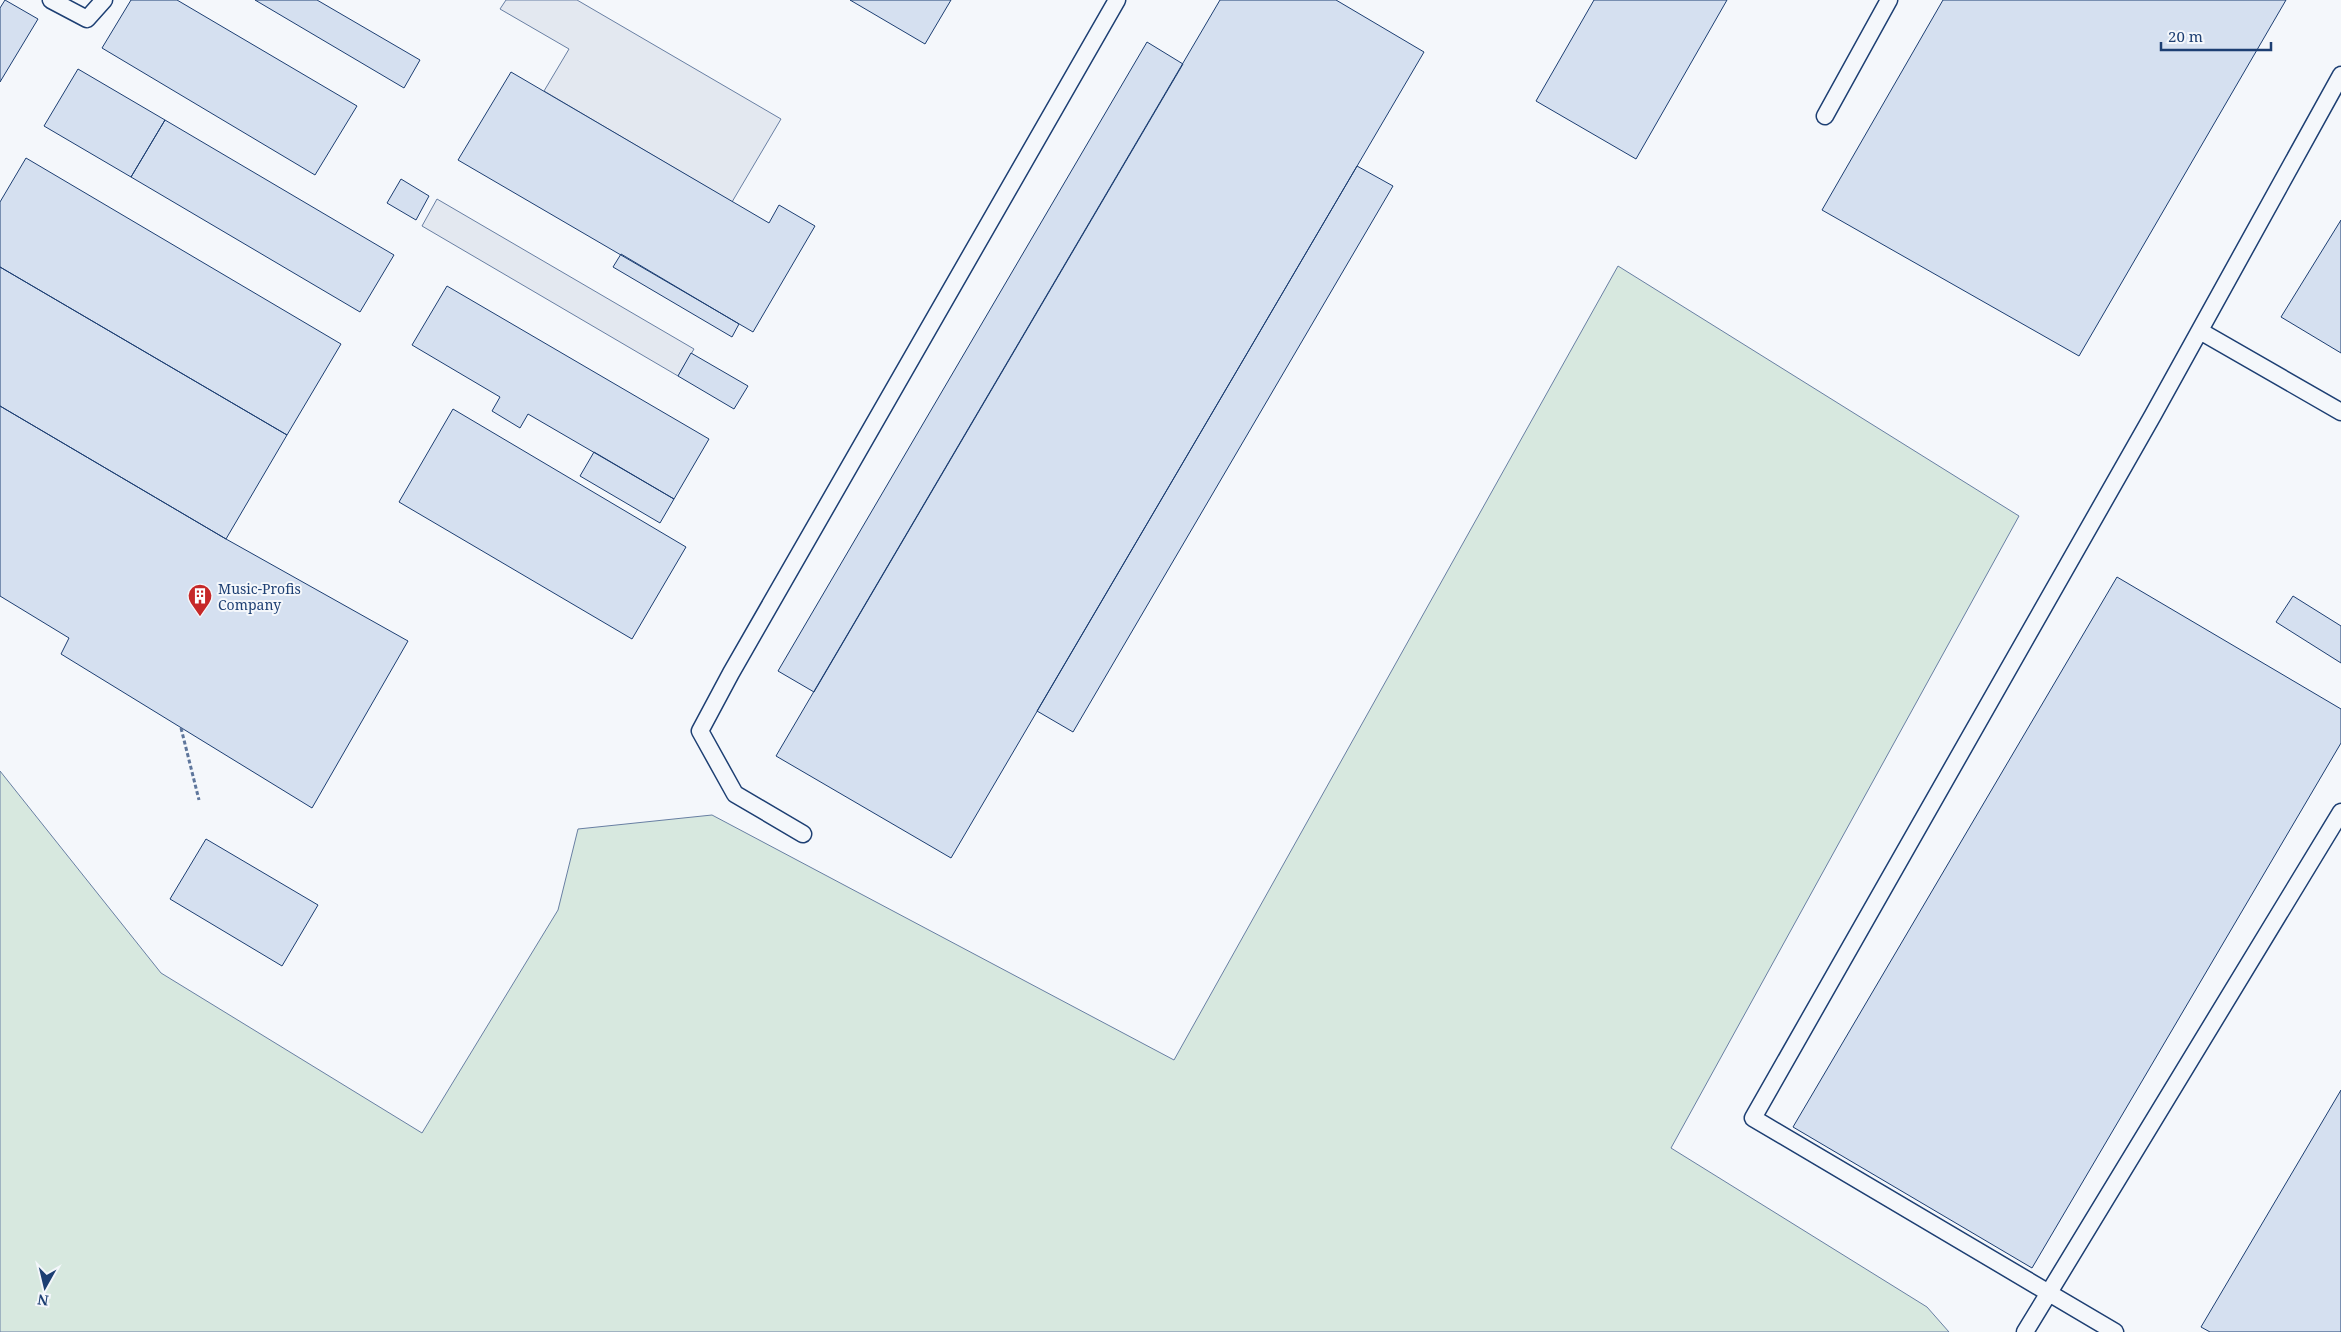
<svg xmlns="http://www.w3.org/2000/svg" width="2341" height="1332" font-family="'Noto Serif',serif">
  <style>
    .green { fill: #d7e8df; stroke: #687fa3 }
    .parking { fill: #e3e8f0; stroke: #687fa3 }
    .building { fill: #d5e0f0; stroke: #1d3f73 }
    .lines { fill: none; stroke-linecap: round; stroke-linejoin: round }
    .lane-casing { stroke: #1d3f73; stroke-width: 19 }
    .path { stroke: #5e769c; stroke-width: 3; stroke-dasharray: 4 2.5; stroke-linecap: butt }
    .lane { stroke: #f4f7fb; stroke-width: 16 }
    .labels { text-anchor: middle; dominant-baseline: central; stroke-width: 4; stroke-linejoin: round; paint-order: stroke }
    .poi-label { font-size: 14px; fill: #1d3f73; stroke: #f4f7fb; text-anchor: start }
  </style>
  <rect width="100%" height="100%" fill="#f4f7fb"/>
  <!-- green -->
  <path class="green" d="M1618,266l401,250 -348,632 256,159 22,25h-1949v-561l161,202 261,160 136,-223 20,-81 134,-14 462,245z"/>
  <!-- parking -->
  <path class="parking" d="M506,0h71l204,119 -49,83 -188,-111 25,-42 -69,-40z
    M437,199l257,150 -16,27 -256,-150z"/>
  <!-- building -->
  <path class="building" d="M5,0l33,19 -38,63v-74z
    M131,0h46l180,106 -42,69 -213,-127z
    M255,0h62l103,60 -16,28z
    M850,0h101l-26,44z
    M1220,0h116l88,52 -473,806 -175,-102z
    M1594,0h133l-91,159 -100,-58z
    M1943,0h343l-207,356 -257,-146z
    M1147,42l36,22 -369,628 -36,-21z
    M78,69l87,51 -34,57 -87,-51z
    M511,72l258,151 10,-18 36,21 -62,106 -295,-172z
    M165,120l229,135 -34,57 -229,-135z
    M26,158l315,186 -54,91 -287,-168v-65z
    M1357,166l36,20 -320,546 -36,-21z
    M401,179l28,17 -13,24 -29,-17z
    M2341,220v133l-60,-36z
    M621,254l118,70 -7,13 -119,-70z
    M0,267l287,168 -61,104 -226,-133z
    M447,286l262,153 -35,60 -146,-85 -8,14 -28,-17 8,-14 -88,-52z
    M691,353l57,33 -14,23 -56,-33z
    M0,406l226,133 182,102 -96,167 -251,-154 8,-16 -69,-42z
    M453,409l233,138 -54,92 -233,-137z
    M594,452l80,47 -14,24 -80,-47z
    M2117,577l224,132v34l-309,525 -239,-141z
    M2293,596l48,30v37l-65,-41z
    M206,839l112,66 -36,61 -112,-67z
    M2341,1090v242h-131l-9,-5z"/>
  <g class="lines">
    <defs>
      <path id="lane" d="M51,0l36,19 17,-19
        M1825,116l64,-116
        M2200,331l141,81
        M803,834l-68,-40 -35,-63 31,-58 386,-673
        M2025,1332l316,-520
        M2115,1332l-362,-214 400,-703 188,-340"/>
    </defs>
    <!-- lane casing -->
    <use href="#lane" class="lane-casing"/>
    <!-- path -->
    <path class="path" d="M181,728l18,72"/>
    <!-- lane -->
    <use href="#lane" class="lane"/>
  </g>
  <!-- icons -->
  <defs>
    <symbol id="building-pin" viewBox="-11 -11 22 30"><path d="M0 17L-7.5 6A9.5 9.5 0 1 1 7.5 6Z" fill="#c62828" stroke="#f4f7fb"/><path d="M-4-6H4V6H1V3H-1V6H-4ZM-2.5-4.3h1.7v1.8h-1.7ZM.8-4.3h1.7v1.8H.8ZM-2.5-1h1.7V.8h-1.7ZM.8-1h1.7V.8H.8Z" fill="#fff"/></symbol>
  </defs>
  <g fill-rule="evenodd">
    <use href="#building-pin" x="186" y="582" width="28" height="38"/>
  </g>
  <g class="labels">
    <!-- poi labels -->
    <g class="poi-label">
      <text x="218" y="588">Music-Profis<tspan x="218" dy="16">Company</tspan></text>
    </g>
  </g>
  <!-- north arrow -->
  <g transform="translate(45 1287) rotate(188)" stroke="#f4f7fb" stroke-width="4" paint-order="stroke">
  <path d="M0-4L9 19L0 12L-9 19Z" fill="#1d3f73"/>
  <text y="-8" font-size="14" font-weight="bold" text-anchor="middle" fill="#1d3f73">N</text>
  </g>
  <!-- scale -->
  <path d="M2161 42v8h110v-8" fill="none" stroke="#1d3f73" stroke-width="2.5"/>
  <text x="2168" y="42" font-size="15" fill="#1d3f73" stroke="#f4f7fb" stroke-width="4" paint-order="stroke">20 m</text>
</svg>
